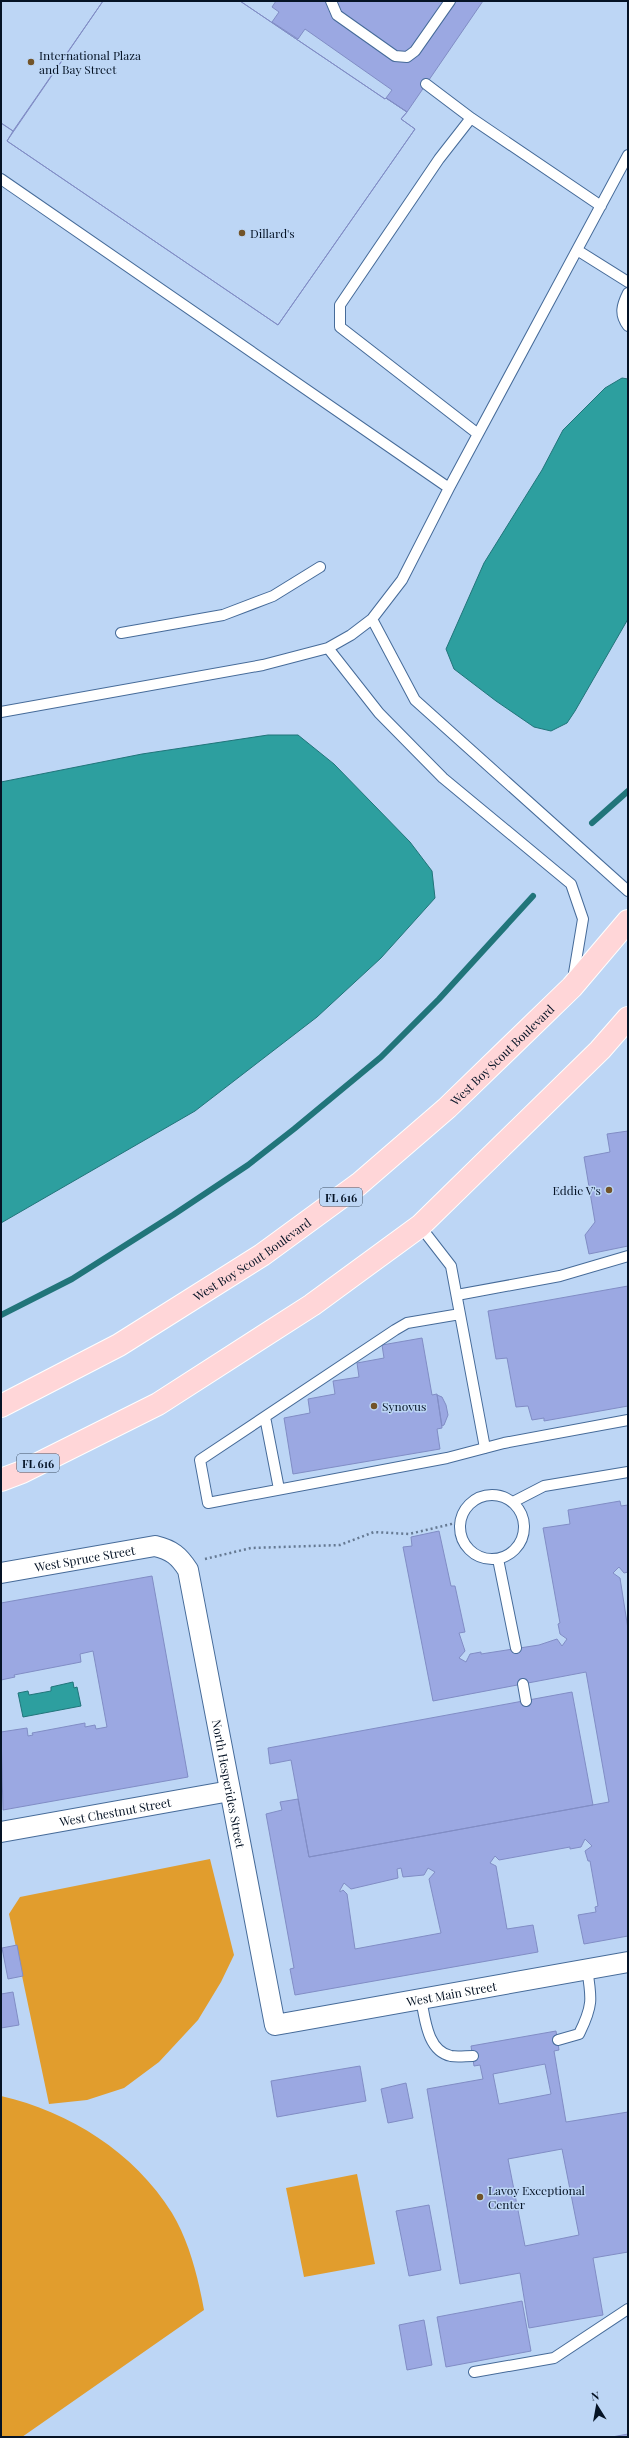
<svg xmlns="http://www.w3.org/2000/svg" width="629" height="2438" font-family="'Playfair Display',serif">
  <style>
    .green { fill: #e19d2d }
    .water { fill: #2d9f9f; stroke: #21757a }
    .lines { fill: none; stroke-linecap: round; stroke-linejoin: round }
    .stream { stroke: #21757a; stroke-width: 6 }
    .building { fill: #9ba8e2; stroke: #818dc5; fill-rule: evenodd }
    .service-casing { stroke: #466b99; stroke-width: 12 }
    .minor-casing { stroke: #466b99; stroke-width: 22 }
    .primary-casing { stroke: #fff; stroke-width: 24 }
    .path { stroke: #657992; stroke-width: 2.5; stroke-dasharray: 2 3; stroke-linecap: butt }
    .service { stroke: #fff; stroke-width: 10 }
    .minor { stroke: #fff; stroke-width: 20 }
    .primary { stroke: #ffd6d8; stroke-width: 22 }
    .poi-dot { fill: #725429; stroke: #bdd6f5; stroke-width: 1.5 }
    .labels { text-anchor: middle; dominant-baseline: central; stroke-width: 3; stroke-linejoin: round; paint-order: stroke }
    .shield { fill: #bdd6f5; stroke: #3c4e63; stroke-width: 1 }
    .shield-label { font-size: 11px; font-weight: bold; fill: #051325 }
    .poi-label { font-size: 12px; fill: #051325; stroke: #bdd6f5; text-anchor: start }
    .street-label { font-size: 12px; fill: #051325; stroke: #bdd6f5 }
  </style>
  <rect width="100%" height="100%" fill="#bdd6f5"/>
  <!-- green -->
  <path class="green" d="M210,1859l24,96 -13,27 -23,38 -39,42 -35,26 -37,12 -38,4 -40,-190 11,-17z
    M1,2096c69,16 133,56 171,117 17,28 26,64 32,97l-182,127h-21z
    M357,2174l18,90 -71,13 -18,-89z"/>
  <!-- water -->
  <path class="water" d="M622,378l6,1v240l-53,92 -8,12 -16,8 -17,-4 -38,-26 -42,-32 -8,-20 38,-86 58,-93 21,-40 42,-42z
    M268,735h30l36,29 76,78 22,29 3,27 -54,60 -64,59 -122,94 -194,112v-441l141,-28z
    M73,1682l1,6 3,-1 4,19 -58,11 -5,-24 10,-2 1,4 22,-4v-4z"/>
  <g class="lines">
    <!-- stream -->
    <path class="stream" d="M592,823l36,-32
      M1,1315l71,-36 101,-64 75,-50 46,-36 87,-72 58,-58 94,-103"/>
  </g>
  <!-- building -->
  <path class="building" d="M1,1h239l145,98 1,-1 21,14 -6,7 14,10 -137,196 -271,-184 6,-10 -12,-8z
    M1,1h102l-90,130 -12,-8z
    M103,1h137l145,98 1,-1 21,14 -6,7 14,10 -137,196 -271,-184z
    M276,1h207l-76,111 -21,-14 6,-8 -87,-61 -7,10 -26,-17 7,-10 -7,-5z
    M628,1131v115l-39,8 -4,-19 10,-13 -11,-65 26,-5 -3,-18z
    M628,1286v120l-84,15v-3l-12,2 -4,-14 -12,1 -9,-49 -11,1 -8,-48z
    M422,1338l10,57 5,-1 5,34 -5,1 3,20 -147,25 -9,-56 26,-5 -2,-14 27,-5 -2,-13 26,-4 -2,-14 27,-5 -2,-13z
    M437,1395l5,2 4,8 2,10 -4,10 -2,1z
    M620,1501l1,5 7,-1v67l-4,1 -5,-6 -6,6 7,5 8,51v307l-44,8 -6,-29 18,-3 -1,-5 3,-1 -8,-45h-2l-3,-10 7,-5 -7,-7 -4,8 -11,2v-2l-71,13 -4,-4 -5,7 6,3 11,63 26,-4 5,27 -243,43 -5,-26 4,-1 -28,-154 16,-4 -2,-8 18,-3 11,58 300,-55 -23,-130 -153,29 -30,-154 9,-1 -1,-9 28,-6 12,55h4l10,46 -6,1 6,18 -6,7 7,4 4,-8 11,-2v2l58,-9 18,-6 5,7 5,-7 -7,-5 -2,-10 2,-1 -17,-95 27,-4 -2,-14zM401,1868l2,9 21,-2 4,-7 7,4 -6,7 12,54 -86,16 -8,-55 -4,-4 -3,2v-2l4,-7 7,6 47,-11 -1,-9z
    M152,1576l36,201 -185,33 -2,-78 26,-4 1,8 5,-1 -1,-2 53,-10v4l10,-2 1,4 11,-2 -14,-76 -13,3 1,8 -67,13 1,2 -14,3v-77z
    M572,1692l21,113 -284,52 -18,-97 -21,4 -2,-16z
    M17,1945l6,31 -15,3 -6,-31z
    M13,1992l6,33 -18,3v-34z
    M556,2031l3,19 -5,1 12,71 62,-10v140l-35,6 10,57 -74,13 -9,-55 -60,11 -33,-195 56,-10 -3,-14 -6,1 -3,-20zM545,2064l6,30 -52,10 -6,-30zM562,2149l17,86 -54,11 -17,-87z
    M360,2066l6,35 -89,16 -6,-36z
    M406,2083l7,35 -25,5 -7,-34z
    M429,2205l12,65 -32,6 -13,-65z
    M522,2301l9,50 -85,16 -9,-50z
    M424,2320l8,45 -25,5 -8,-45z
    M628,2434v3h-16z"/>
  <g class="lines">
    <defs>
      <path id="service" d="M331,1l6,14 58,41 12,1 8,-6 35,-50
        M426,84l45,34
        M1,179l448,309
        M577,250l51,32
        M628,293c-6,12 -9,21 0,33
        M478,434l-138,-107v-22l99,-146 32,-41 130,88
        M372,619l43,81 213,191
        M121,633l102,-18 50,-19 47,-29
        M328,648l51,65 64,65 128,106 12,35 -10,60
        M1,712l262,-47 65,-17 23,-13 21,-16 30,-39 47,-92 179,-333
        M420,1226l31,40 34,182
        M457,1295l103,-19 68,-20
        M460,1314l-53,9 -12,7 -195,130 8,43 239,-45 57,-15 124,-23
        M265,1417l14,72
        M460 1527a32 32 0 1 1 64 0a32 32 0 1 1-64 0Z
        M513,1502l31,-16 84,-14
        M498,1559l18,89
        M523,1684l3,17
        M421,1999c4,19 6,52 30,57 6,1 15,0 22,0
        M558,2040l21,-6c14,-28 13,-35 8,-65
        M474,2372l80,-14 74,-49"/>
      <g id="minor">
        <path id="s1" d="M1,1573l154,-27c17,4 24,10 33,24l87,455 353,-63"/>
        <path id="s2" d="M1,1832l229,-41"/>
      </g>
      <g id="primary">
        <path id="s3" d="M1,1406l118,-61 143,-90 97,-71 88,-76 125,-121 56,-66"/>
        <path d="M1,1480l21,-8 136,-68 154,-99 108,-79 180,-176 28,-32"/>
      </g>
    </defs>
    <!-- service casing -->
    <use href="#service" class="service-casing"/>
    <!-- minor casing -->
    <use href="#minor" class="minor-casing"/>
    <!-- primary casing -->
    <use href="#primary" class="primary-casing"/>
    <!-- path -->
    <path class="path" d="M205,1559l46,-11 89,-3 34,-13 35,2 51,-12"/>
    <!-- service -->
    <use href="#service" class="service"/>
    <!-- minor -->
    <use href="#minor" class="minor"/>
    <!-- primary -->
    <use href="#primary" class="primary"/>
  </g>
  <!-- markers -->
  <g class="poi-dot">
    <circle cx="31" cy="62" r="4"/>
    <circle cx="242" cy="233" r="4"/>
    <circle cx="609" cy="1190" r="4"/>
    <circle cx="374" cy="1406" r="4"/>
    <circle cx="480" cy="2197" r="4"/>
  </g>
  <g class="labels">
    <!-- shield labels -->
    <g class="shield">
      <rect x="320" y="1188" width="42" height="18" rx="3"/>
      <rect x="17" y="1454" width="42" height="18" rx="3"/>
    </g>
    <g class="shield-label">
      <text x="341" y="1197">FL 616</text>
      <text x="38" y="1463">FL 616</text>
    </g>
    <!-- poi labels -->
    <g class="poi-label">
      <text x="39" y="55">International Plaza<tspan x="39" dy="14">and Bay Street</tspan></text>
      <text x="250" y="233">Dillard's</text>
      <text x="601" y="1190" text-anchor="end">Eddie V's</text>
      <text x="382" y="1406">Synovus</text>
      <text x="488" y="2190">Lavoy Exceptional<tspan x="488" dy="14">Center</tspan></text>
    </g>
    <!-- street labels -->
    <g class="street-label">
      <text stroke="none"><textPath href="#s3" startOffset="615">West Boy Scout Boulevard</textPath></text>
      <text stroke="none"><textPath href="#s3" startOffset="291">West Boy Scout Boulevard</textPath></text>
      <text stroke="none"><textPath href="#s1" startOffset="85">West Spruce Street</textPath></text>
      <text stroke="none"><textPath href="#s1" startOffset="416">North Hesperides Street</textPath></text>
      <text stroke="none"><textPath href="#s2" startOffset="116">West Chestnut Street</textPath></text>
      <text stroke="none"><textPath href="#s1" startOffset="841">West Main Street</textPath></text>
    </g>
  </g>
  <!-- border -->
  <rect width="629" height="2438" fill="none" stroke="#051325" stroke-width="4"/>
  <!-- north arrow -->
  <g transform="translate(597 2406) rotate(349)" stroke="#bdd6f5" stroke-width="3" paint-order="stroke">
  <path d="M0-3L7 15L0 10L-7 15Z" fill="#051325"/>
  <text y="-6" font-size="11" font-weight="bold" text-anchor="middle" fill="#051325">N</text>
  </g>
</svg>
